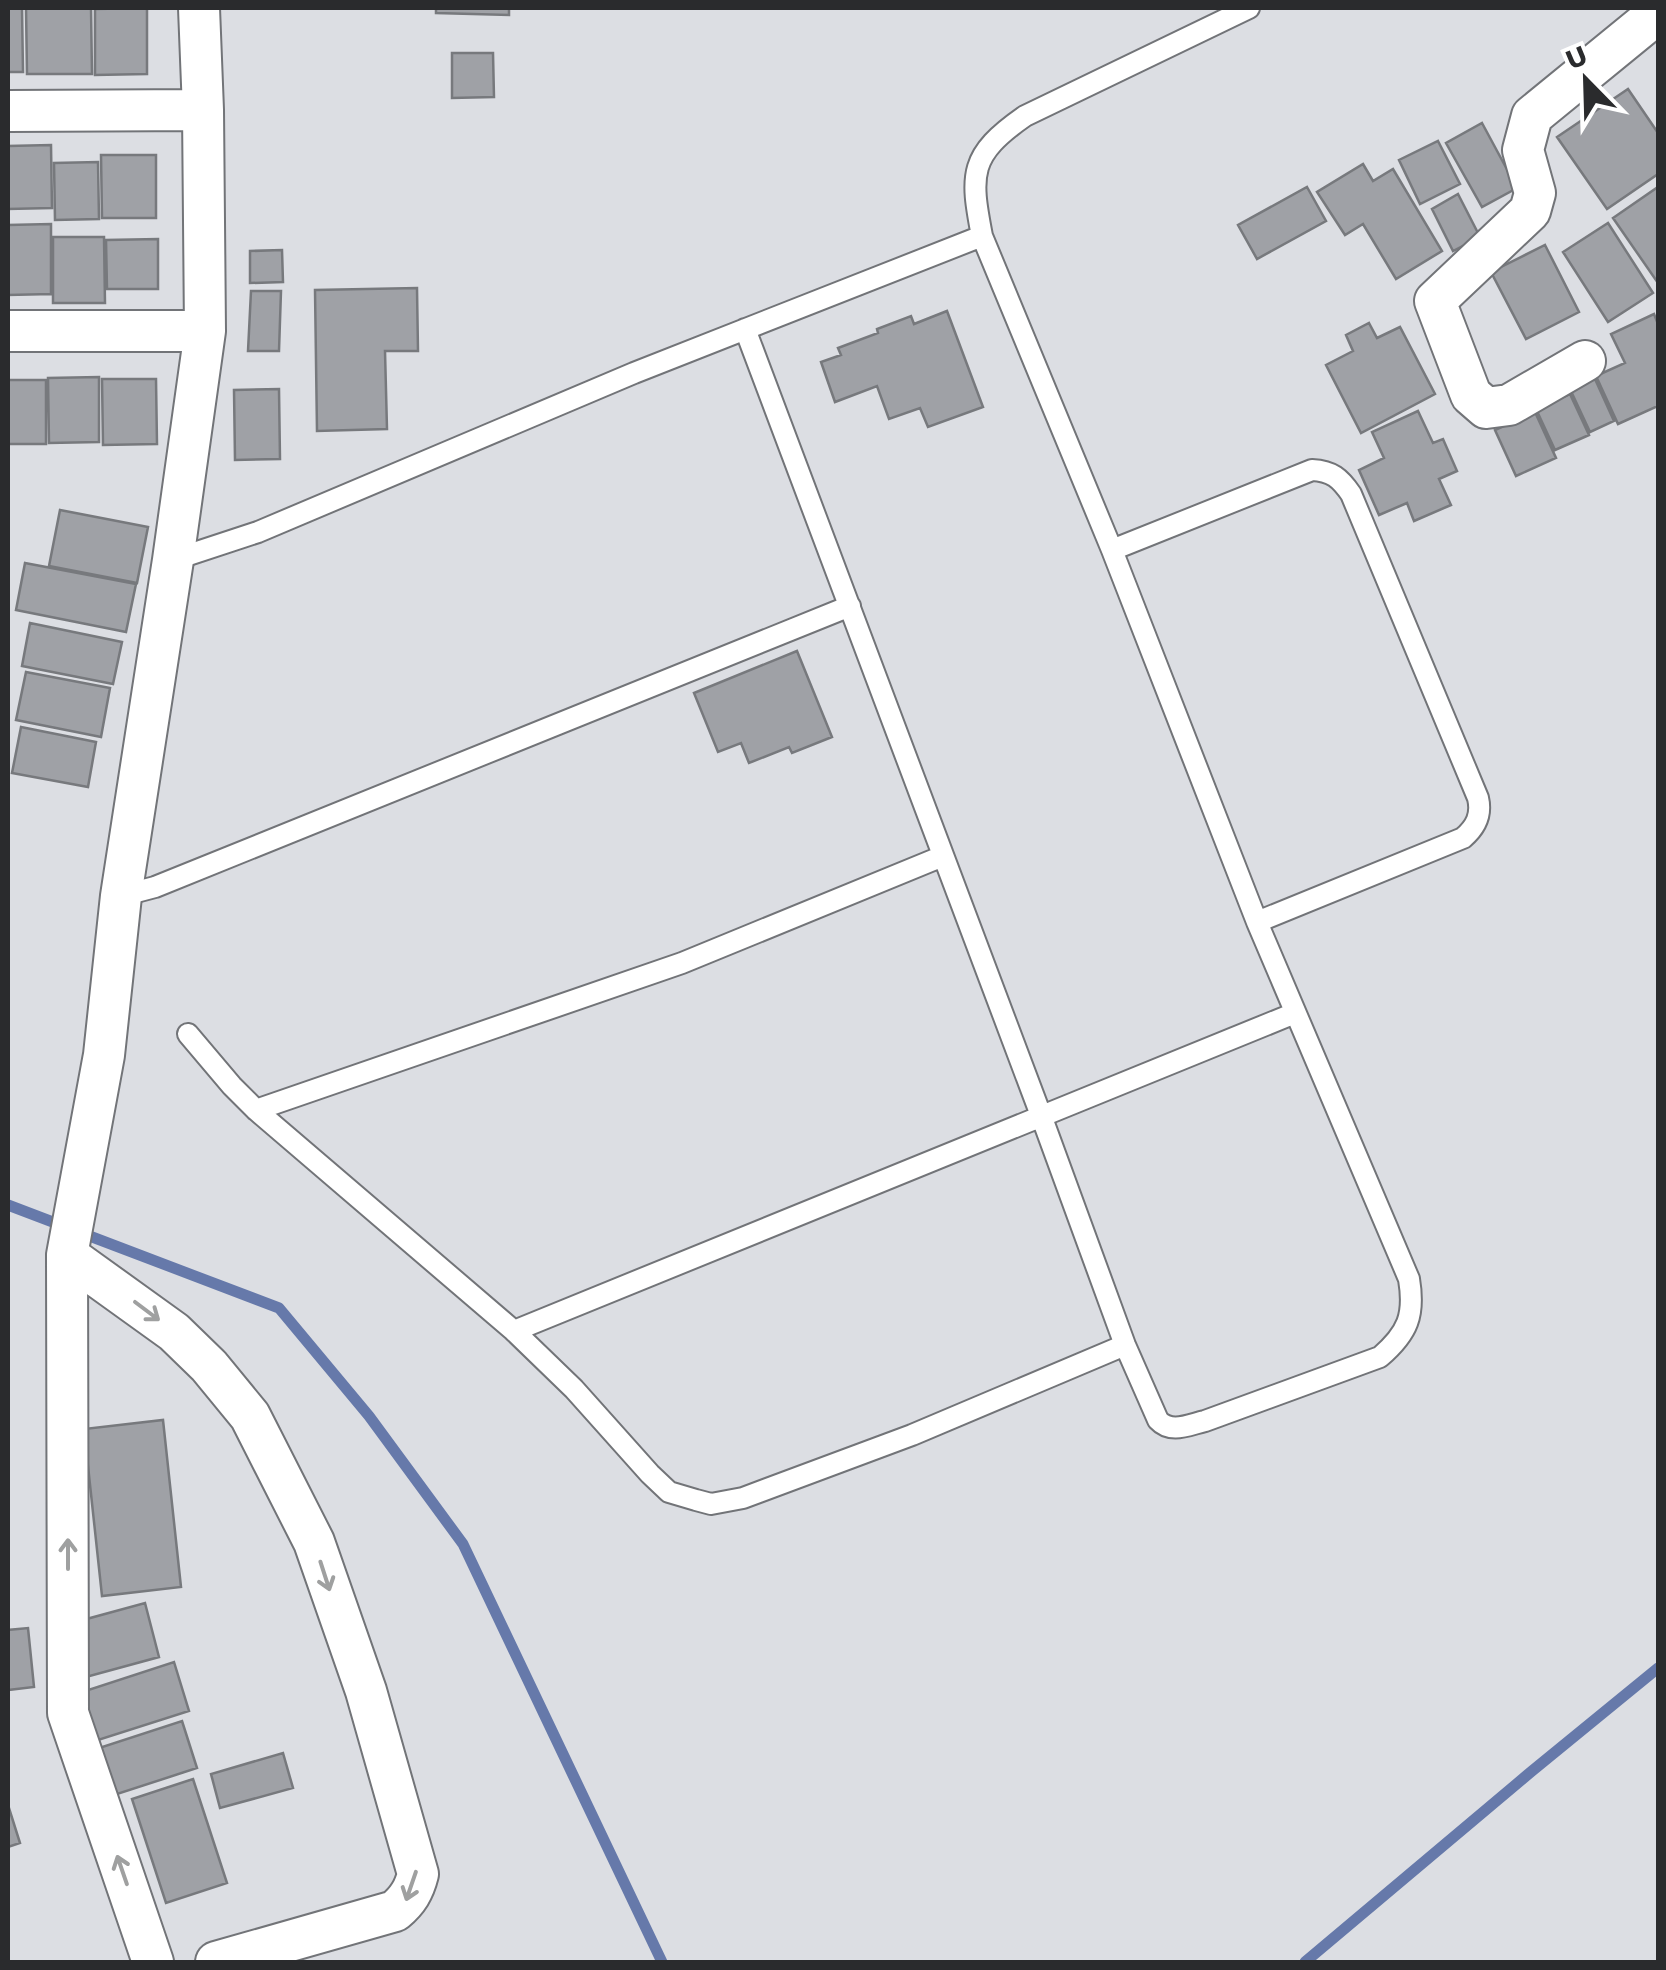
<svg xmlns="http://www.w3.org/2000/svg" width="1666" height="1970" font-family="'Work Sans',sans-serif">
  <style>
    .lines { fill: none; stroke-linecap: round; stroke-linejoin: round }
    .stream { stroke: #6679aa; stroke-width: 11 }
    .building { fill: #9fa1a6; stroke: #77797d; stroke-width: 2.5 }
    .service-casing { stroke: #727478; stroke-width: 24 }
    .minor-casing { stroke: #727478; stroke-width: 44 }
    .service { stroke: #fff; stroke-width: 20 }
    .minor { stroke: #fff; stroke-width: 40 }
    .oneway { stroke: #9fa0a0 }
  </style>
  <rect width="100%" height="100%" fill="#dcdee3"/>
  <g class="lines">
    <!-- stream -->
    <path class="stream" d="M8,1205l271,103 90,108 94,128 199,418
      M1305,1962l227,-191 126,-103"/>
  </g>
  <!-- building -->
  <path class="building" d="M8,8h14l1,64h-15z
    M26,8h65l1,66h-65z
    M147,8v66l-52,1v-66z
    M436,8h73v7l-73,-2z
    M452,53h41l1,44 -42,1z
    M1628,89l30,44v41l-51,35 -50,-72z
    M1482,123l35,65 -35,19 -36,-64z
    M1438,141l22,43 -40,20 -21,-44z
    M51,145l1,63 -44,1v-63z
    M101,155h55v63h-54z
    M98,162l1,57 -44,1 -1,-57z
    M1363,164l10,17 20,-12 49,82 -46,28 -33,-55 -18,11 -28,-43z
    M1307,187l19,34 -69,38 -19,-34z
    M1658,187v96l-45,-65z
    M1458,194l22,43 -27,14 -21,-42z
    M1608,223l45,70 -45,29 -45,-70z
    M51,224v70l-43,1v-70z
    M53,237h51l1,66h-52z
    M158,239v50h-51l-1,-49z
    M1545,245l34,67 -53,27 -35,-67z
    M282,250l1,32 -33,1v-32z
    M417,288l1,63h-33l2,78 -70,2 -2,-141z
    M251,291h30l-2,60h-31z
    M947,311l36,96 -55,20 -8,-19 -31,11 -12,-33 -42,16 -14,-40 20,-7 -3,-7 40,-15 -1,-4 34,-13 3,8z
    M1654,314l4,10v82l-40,18 -22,-48 29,-13 -14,-29z
    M1369,323l8,15 23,-11 35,67 -74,39 -35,-68 27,-14 -7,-16z
    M99,377v65l-50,1 -1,-65z
    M102,379h54l1,65 -54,1z
    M1595,379l19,42 -24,11 -20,-43z
    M8,380h38v64h-38z
    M279,389l1,70 -45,1 -1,-70z
    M1570,394l19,41 -34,15 -19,-41z
    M1418,411l15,32 10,-4 14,32 -18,8 12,26 -37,16 -7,-18 -28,12 -20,-45 25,-12 -12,-26z
    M1535,412l21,46 -40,18 -21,-46z
    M60,510l88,17 -11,56 -88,-17z
    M25,563l111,21 -10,48 -110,-22z
    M30,623l92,19 -9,42 -91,-18z
    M797,651l35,86 -40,16 -3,-6 -40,16 -8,-20 -23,9 -24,-59z
    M26,672l84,16 -9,49 -85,-17z
    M21,727l75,15 -8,45 -76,-14z
    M163,1420l18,167 -79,9 -18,-167z
    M145,1603l14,54 -73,20 -14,-54z
    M28,1628l6,59 -26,3v-60z
    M174,1662l15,49 -94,30 -16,-48z
    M182,1721l15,47 -86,28 -15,-47z
    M283,1753l10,35 -73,20 -9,-34z
    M193,1779l34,104 -61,20 -34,-104z
    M8,1805l12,38 -12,4z"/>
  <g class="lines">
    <defs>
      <path id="service" d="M745,329l297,789 83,227 33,75c13,14 30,5 47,1l175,-64c28,-24 35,-42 29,-78l-152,-357 -145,-372 -130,-314c-12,-62 -13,-81 43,-120l224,-108
        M1112,550l200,-80c20,1 28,8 39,24l127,304c4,17 -2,29 -15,40l-206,84
        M173,560l85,-28 376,-159 348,-137
        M121,896l34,-9 695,-281
        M188,1034l44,52 24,24 258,221 60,58 76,85 19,18 27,8 15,4 32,-6 169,-63 213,-90
        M256,1110l426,-147 261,-107
        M514,1331l781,-318"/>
      <path id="minor" d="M8,111l195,-1
        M8,331h197
        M1585,361l-76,44 -23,3 -15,-13 -36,-94 95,-90 5,-18 -12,-43 9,-34 126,-103
        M67,1255l107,77 35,34 41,50 64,126 52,149 52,183c-4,16 -10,26 -23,37l-179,51
        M153,1962l-85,-249 -1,-458 37,-200 17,-159 52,-336 32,-229 -2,-221 -4,-102"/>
    </defs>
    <!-- service casing -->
    <use href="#service" class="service-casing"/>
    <!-- minor casing -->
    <use href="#minor" class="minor-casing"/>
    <!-- service -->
    <use href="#service" class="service"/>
    <!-- minor -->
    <use href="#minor" class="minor"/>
  </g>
  <!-- one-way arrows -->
  <defs><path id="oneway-shaft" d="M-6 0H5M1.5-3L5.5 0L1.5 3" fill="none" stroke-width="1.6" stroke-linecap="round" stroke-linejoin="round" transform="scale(2.5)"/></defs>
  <g class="oneway">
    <use href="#oneway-shaft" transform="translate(147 1311) rotate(37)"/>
    <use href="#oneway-shaft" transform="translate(68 1554) rotate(-90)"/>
    <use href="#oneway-shaft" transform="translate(325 1576) rotate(72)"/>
    <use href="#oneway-shaft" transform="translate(122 1870) rotate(-109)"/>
    <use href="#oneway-shaft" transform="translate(411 1886) rotate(109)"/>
  </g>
  <!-- border -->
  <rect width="1666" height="1970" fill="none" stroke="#2a2b2d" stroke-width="20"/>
  <!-- north arrow -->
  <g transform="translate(1586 80) rotate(337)" stroke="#ffffff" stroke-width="8" paint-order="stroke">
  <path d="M0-8L18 38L0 25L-18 38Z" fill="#2a2b2d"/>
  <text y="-15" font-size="28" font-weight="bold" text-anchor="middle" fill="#2a2b2d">U</text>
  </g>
</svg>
